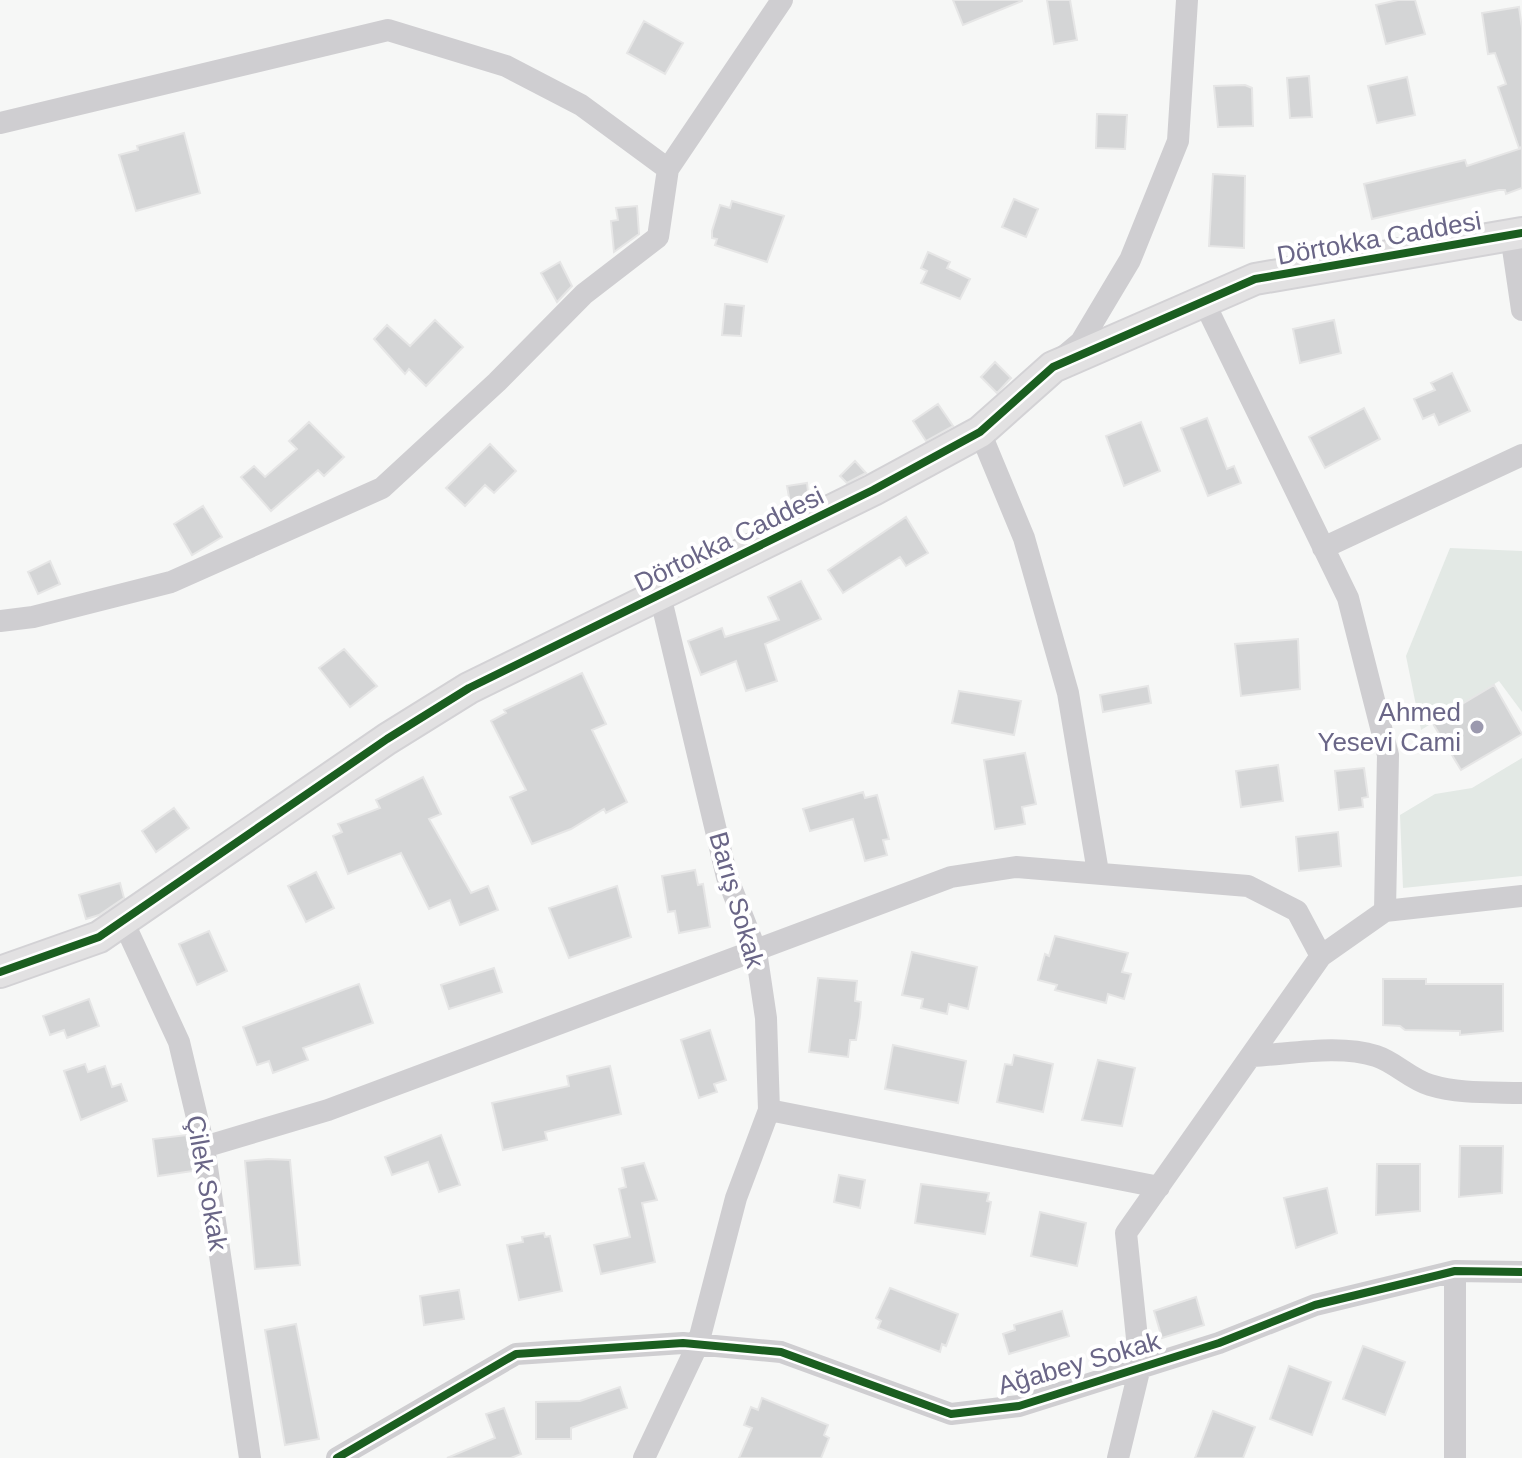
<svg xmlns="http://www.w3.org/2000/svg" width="1522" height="1458" font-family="Helvetica,sans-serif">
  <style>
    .green { fill: #e3e9e5 }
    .building { fill: #d4d5d6; stroke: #e6e6e6; stroke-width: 2 }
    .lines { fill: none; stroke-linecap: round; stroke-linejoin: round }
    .secondary-casing { stroke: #d3d2d5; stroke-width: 34 }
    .street { stroke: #cfced1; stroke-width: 22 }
    .secondary { stroke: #e2e1e2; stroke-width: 30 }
    .cycleway-casing { stroke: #fff; stroke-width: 13 }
    .cycleway { stroke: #1b5e20; stroke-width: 8 }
    .poi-dot { fill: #9b99ae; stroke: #fff; stroke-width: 3 }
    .labels { text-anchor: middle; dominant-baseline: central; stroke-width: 8; stroke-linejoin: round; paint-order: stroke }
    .street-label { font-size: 26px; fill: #6a6687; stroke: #fff }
    .poi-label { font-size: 26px; fill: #6a6687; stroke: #fff; text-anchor: end }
  </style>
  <rect width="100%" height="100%" fill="#f6f7f6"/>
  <!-- green -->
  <path class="green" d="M1450,548l72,3v161l-23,-31 -78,49 -15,-74z
    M1522,758v118l-119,12 -3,-73 35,-21 37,-6z"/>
  <!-- building -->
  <path class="building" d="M953,0h69v1l-59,24z
    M1047,0h23l7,40 -23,4z
    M1398,0h17l10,34 -39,10 -10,-39z
    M1519,7l3,21v119l-3,1 -21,-61 8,-3 -11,-31 -7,1 -6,-41z
    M644,21l39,22 -18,31 -38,-21z
    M1309,76l3,41 -22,1 -3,-40z
    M1407,77l8,38 -38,8 -9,-37z
    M1245,85l7,3 1,38 -35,1 -4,-41z
    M1097,114l30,1 -2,34 -29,-1z
    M184,133l16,60 -64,18 -17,-56 19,-5 -1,-4z
    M1522,148v40l-16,6 -1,-4h-6l-127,29 -8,-35 101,-24 2,6z
    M1213,174l32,2 -1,72 -35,-2z
    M1014,199l24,10 -12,28 -24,-10z
    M732,201l52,15 -17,46 -52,-17 2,-6 -5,-1v-7l8,-26 10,3z
    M637,206l2,28 -25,18 -3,-31 7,-1 -2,-12z
    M928,252l22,10 -3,6 23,11 -10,20 -39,-16 6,-12 -6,-3z
    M560,262l12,24 -15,16 -16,-29z
    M725,304l19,2 -3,30 -19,-1z
    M435,320l28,27 -37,39 -17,-17 -4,5 -31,-35 13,-14 23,21z
    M1334,320l7,33 -41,10 -7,-34z
    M995,362l16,16 -14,15 -16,-16z
    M1452,373l18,38 -31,14 -5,-11 -11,5 -9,-20 21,-9 -4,-7z
    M938,404l15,22 -27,15 -13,-20z
    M1364,408l16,31 -55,29 -16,-31z
    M1207,418l20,51 7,-3 7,17 -33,13 -27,-68z
    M309,422l35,35 -20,19 -6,-6 -47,41 -30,-34 13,-11 11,11 32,-28 -8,-8z
    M1141,422l19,49 -36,15 -18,-50z
    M490,444l26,27 -22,22 -9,-8 -20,21 -19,-18z
    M855,461l11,12 -19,10 -7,-7z
    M807,483l2,18 -18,7 -4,-22z
    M203,506l19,31 -30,18 -18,-31z
    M906,517l22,36 -22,13 -6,-9 -57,36 -15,-23z
    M50,561l10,23 -22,10 -10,-22z
    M801,581l20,38 -56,25 12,37 -31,10 -10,-30 -35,14 -13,-34 34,-13 3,9 54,-17 -11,-23z
    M1298,639l2,50 -59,7 -6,-52z
    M344,649l33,37 -27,21 -31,-39z
    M582,673l24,51 -14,6 35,72 -21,11 -2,-4 -33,20 -39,15 -22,-47 16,-7 -35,-69 15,-8 -2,-3z
    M1494,685l28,49 -61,36 -29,-48z
    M1148,686l3,17 -48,9 -3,-17z
    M959,691l62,10 -7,34 -62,-12z
    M1025,753l11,51 -14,3 3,17 -30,5 -11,-69z
    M1278,765l5,36 -42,6 -5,-36z
    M1364,768l4,29 -6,1 1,9 -24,3 -4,-39z
    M423,777l18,37 -12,5 42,74 17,-7 10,24 -38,15 -10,-25 -21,9 -28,-56 -53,21 -15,-38 9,-4 -4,-8 42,-16 -4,-8z
    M863,792l2,6 12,-3 12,44 -6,1 4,15 -22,6 -12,-42 -43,12 -7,-22z
    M174,808l15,20 -33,24 -14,-21z
    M1338,832l3,34 -42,5 -3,-34z
    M695,870l3,15 5,-1 7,43 -31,6 -4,-22 -7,1 -6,-36z
    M316,872l18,36 -28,14 -18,-36z
    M120,883l4,15 -25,17 -13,4 -7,-24z
    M617,886l14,51 -62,21 -20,-50z
    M209,931l18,40 -30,14 -18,-41z
    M1055,936l73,17 -6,19 9,2 -7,25 -16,-5 -2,9 -51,-13 2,-5 -19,-5 7,-26 4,2z
    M912,952l65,15 -9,42 -19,-5 -2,10 -26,-6 2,-9 -21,-4z
    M494,968l8,24 -53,17 -8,-24z
    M818,978l39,3 -2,20 6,1 -1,14 -4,24h-6l-2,17 -39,-5z
    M1383,979h43v5h77v47l-43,4v-4l-55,-1 -5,-4 -17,-1z
    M359,984l14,39 -70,25 5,12 -35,13 -4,-12 -12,4 -14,-38z
    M89,999l10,27 -32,12 -3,-8 -14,5 -7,-19z
    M710,1030l16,50 -12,4 3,8 -18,6 -18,-58z
    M893,1045l73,16 -8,42 -73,-14z
    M1014,1055l39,9 -10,48 -46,-10 8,-38 7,1z
    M1098,1060l37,8 -13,58 -40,-6z
    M85,1064l3,8 17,-6 7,21 9,-3 6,17 -46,19 -17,-49z
    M610,1066l11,48 -76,18 2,8 -44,10 -11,-47 77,-17 -2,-10z
    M187,1135l6,36 -35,5 -5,-37z
    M441,1135l19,50 -21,7 -11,-30 -36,13 -7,-18z
    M1460,1146h43l-1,47 -43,4z
    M268,1159l22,1 10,105 -45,4 -10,-108z
    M644,1163l13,37 -15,3 13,59 -54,12 -7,-29 36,-8 -11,-48 7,-2 -4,-19z
    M1377,1164h43v47l-44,4z
    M839,1175l26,5 -5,28 -26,-6z
    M921,1184l68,9 -2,8 4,1 -6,32 -70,-11z
    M1327,1188l10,45 -41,15 -12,-50z
    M1040,1212l46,11 -9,43 -46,-10z
    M544,1233l1,4 5,-1 12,55 -43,9 -12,-55 16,-3 -1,-5z
    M890,1288l68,26 -12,32 -4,-2 -2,8 -62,-24 3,-7 -5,-3z
    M459,1290l5,29 -40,6 -4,-29z
    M1196,1297l8,28 -42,13 -8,-27z
    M1062,1311l7,25 -60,18 -6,-20 12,-4 -1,-5z
    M296,1324l23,115 -34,6 -20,-115z
    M1363,1346l42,16 -20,53 -42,-16z
    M1289,1366l42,16 -19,53 -42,-16z
    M620,1387l7,21 -56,20v11h-35v-37l44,-1z
    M762,1398l66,27 -4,10 5,3 -8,20h-82l13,-30 -8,-3 7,-18 7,3z
    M504,1408l17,46 -10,4h-64l48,-20 -9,-24z
    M1213,1411l42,16 -12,31h-48z"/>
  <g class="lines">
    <defs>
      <path id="secondary" d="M0,972l99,-35 288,-198 82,-51 404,-198 107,-58 73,-65 202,-88 267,-46"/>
    </defs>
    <!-- secondary casing -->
    <use href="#secondary" class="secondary-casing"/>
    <!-- street -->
    <path class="street" d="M0,123l388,-93 118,36 75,39 87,64 114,-169
      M1511,235l11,75
      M1204,302l144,296 40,157 -3,156
      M1062,358l19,-16 49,-82 48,-119 9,-141
      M980,432l44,106 44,155 30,179
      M1323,548l199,-93
      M0,621l33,-4 138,-35 211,-94 115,-106 87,-88 74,-57 10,-68
      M123,921l56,121 25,105 46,311
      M1253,1056c38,-2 86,-12 123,0 19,6 34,23 54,29 29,9 62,7 92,8
      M769,1110l390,77
      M204,1147l124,-37 623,-233 65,-10 232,19 49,25 24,45
      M1455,1271v187
      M337,1458l179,-104 167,-11 98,9 170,62 68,-8 200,-63 96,-38 140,-34 67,1
      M644,1458l54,-114 38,-146 33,-88 -3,-92 -10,-67 -29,-74 -67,-282
      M1118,1458l22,-91 -14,-134 195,-277 64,-45 137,-15"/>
    <!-- secondary -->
    <use href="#secondary" class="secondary"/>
    <defs>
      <path id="cycleway" d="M0,972l99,-35 288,-198 82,-51 404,-198 107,-58 73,-65 202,-88 267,-46
        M337,1458l179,-104 167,-11 98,9 170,62 68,-8 200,-63 96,-38 140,-34 67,1"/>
    </defs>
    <!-- cycleway casing -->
    <use href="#cycleway" class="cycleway-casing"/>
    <!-- cycleway -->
    <use href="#cycleway" class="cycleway"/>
  </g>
  <!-- markers -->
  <circle class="poi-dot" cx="1477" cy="727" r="8"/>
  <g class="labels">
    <!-- street labels -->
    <g class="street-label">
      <text transform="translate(1379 238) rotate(-10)">Dörtokka Caddesi</text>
      <text transform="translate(729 539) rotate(-26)">Dörtokka Caddesi</text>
      <text transform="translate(737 900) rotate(74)">Barış Sokak</text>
      <text transform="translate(207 1183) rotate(80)">Çilek Sokak</text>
      <text transform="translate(1079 1363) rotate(-16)">Ağabey Sokak</text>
    </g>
    <!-- poi labels -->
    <g class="poi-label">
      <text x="1461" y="712">Ahmed<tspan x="1461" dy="30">Yesevi Cami</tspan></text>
    </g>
  </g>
</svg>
